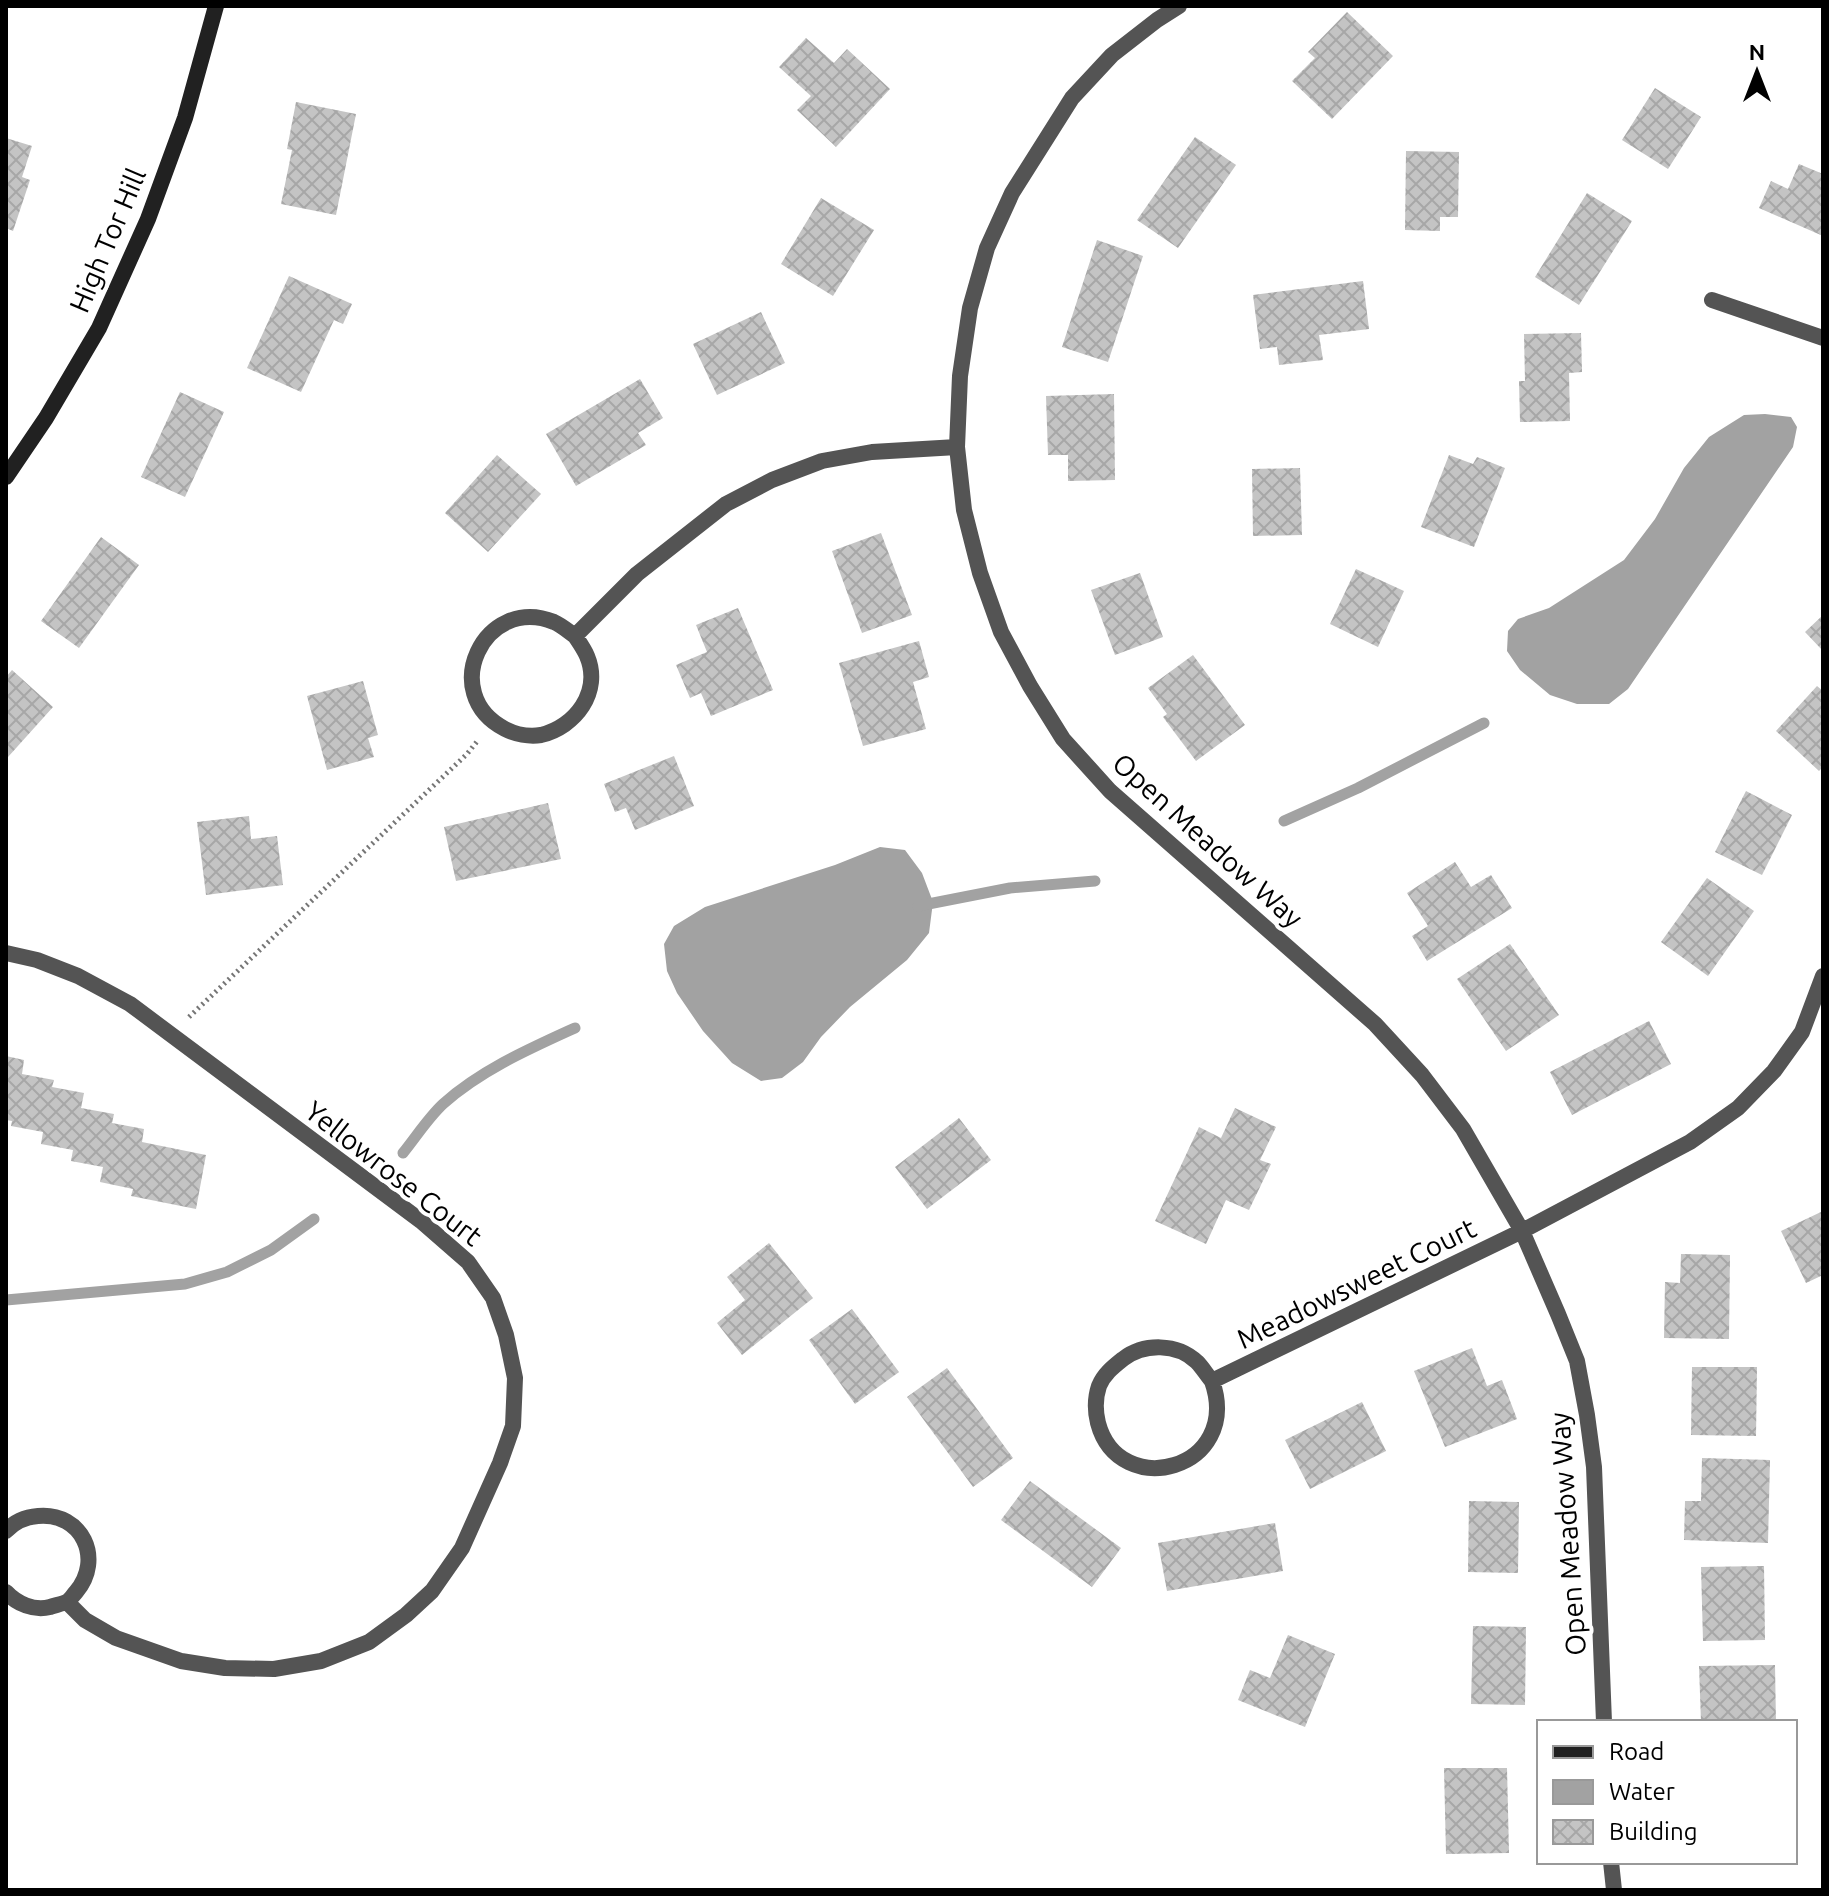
<svg xmlns="http://www.w3.org/2000/svg" width="1829" height="1896" font-family="Ubuntu,sans-serif">
  <style>
    .water { fill: #a2a2a2 }
    .lines { fill: none; stroke-linecap: round; stroke-linejoin: round }
    .stream { stroke: #a2a2a2; stroke-width: 11 }
    .building { fill: url(#building-cross-hatch) }
    .path { stroke: #767676; stroke-width: 5; stroke-dasharray: 2 4; stroke-linecap: butt }
    .street { stroke: #545454; stroke-width: 16 }
    .secondary { stroke: #212121; stroke-width: 16 }
    .labels { text-anchor: middle; dominant-baseline: central; stroke-width: 8; stroke-linejoin: round; paint-order: stroke }
    .street-label { font-size: 28px; fill: #000; stroke: #fff }
  </style>
  <defs>
    <pattern id="building-cross-hatch" width="8" height="8" patternUnits="userSpaceOnUse" patternTransform="scale(2)"><rect width="8" height="8" fill="#c4c4c4"/><path d="M0 0l8 8M0 8l8-8" fill="none" stroke="#a7a7a7"/></pattern>
  </defs>
  <rect width="100%" height="100%" fill="#fff"/>
  <!-- water -->
  <path class="water" d="M1765,414l26,3 6,10 -4,20 -165,242 -19,15h-32l-27,-9 -30,-25 -13,-19 1,-20 10,-12 31,-11 75,-48 31,-41 29,-51 25,-31 35,-22z
    M880,847l25,3 17,23 11,29 -4,31 -22,27 -57,47 -29,30 -18,25 -21,16 -21,3 -29,-18 -29,-32 -26,-38 -10,-22 -3,-27 10,-18 31,-19 130,-42z"/>
  <g class="lines">
    <!-- stream -->
    <path class="stream" d="M1284,821l74,-33 126,-65
      M918,906l92,-18 85,-7
      M403,1153c13,-16 25,-35 40,-49 38,-34 86,-55 132,-76
      M6,1300l179,-16 42,-12 44,-22 43,-31"/>
  </g>
  <!-- building -->
  <path class="building" d="M1347,12l46,44 -61,63 -40,-38 23,-23 -7,-6z
    M806,38l28,25 13,-14 43,40 -54,58 -39,-37 14,-14 -32,-29z
    M1655,88l46,29 -33,52 -46,-29z
    M296,102l60,12 -20,101 -55,-11 11,-54 -5,-1z
    M1195,137l41,28 -58,83 -41,-28z
    M6,138l26,8 -10,31 8,3 -17,51 -7,-3z
    M1406,151l53,1 -1,65h-18v14l-35,-1z
    M1799,164l24,10v62l-64,-28 12,-27 17,8z
    M1587,193l45,28 -53,84 -44,-28z
    M821,198l53,32 -41,66 -52,-32z
    M1097,240l46,16 -35,106 -46,-15z
    M289,276l63,28 -9,20 -9,-4 -33,72 -54,-24z
    M1363,281l6,48 -50,6 4,25 -44,5 -2,-18 -17,2 -7,-54z
    M761,312l24,51 -68,32 -24,-51z
    M1581,333l1,39 -13,1 1,48 -50,1 -1,-41h6l-1,-47z
    M640,379l23,39 -25,15 8,12 -70,41 -30,-52z
    M180,392l44,20 -39,85 -44,-20z
    M1114,394l1,86 -47,1v-26h-20l-2,-59z
    M497,455l44,39 -53,58 -43,-39z
    M1449,455l24,9 4,-7 28,11 -31,79 -53,-20z
    M1300,468l2,67 -49,1 -1,-67z
    M881,533l31,82 -50,18 -30,-82z
    M101,537l38,28 -60,83 -38,-27z
    M1356,569l48,22 -26,56 -48,-23z
    M1140,573l23,64 -48,18 -24,-65z
    M738,608l35,82 -62,26 -10,-23 -11,5 -14,-33 31,-13 -11,-27z
    M1823,615v36l-18,-19z
    M919,641l10,36 -16,5 13,47 -63,17 -24,-83z
    M1193,655l52,70 -49,36 -33,-44 4,-3 -19,-26z
    M12,670l41,37 -45,50 -2,-2v-78z
    M363,681l15,54 -10,3 6,19 -47,13 -20,-74z
    M1817,686l6,5v76l-4,4 -43,-40z
    M674,756l20,50 -59,24 -9,-22 -11,4 -11,-28z
    M1746,791l46,24 -30,60 -47,-23z
    M548,803l13,56 -105,22 -12,-54z
    M249,816l2,23 26,-3 6,49 -77,10 -9,-73z
    M1455,862l16,25 20,-12 21,33 -85,53 -15,-25 16,-10 -21,-33z
    M1707,878l47,33 -46,65 -47,-34z
    M1510,944l49,71 -53,36 -49,-72z
    M1649,1021l22,43 -99,51 -22,-43z
    M6,1056l18,4 -2,14 32,6 -2,7 32,6 -3,15 33,6 -2,9 32,6 -2,13 64,13 -10,54 -65,-13 2,-7 -33,-7 3,-15 -32,-6 2,-11 -32,-6 2,-12 -32,-6 1,-5 -6,-1z
    M1235,1108l41,19 -16,33 11,4 -22,46 -23,-10 -20,44 -51,-23 44,-94 22,11z
    M959,1118l32,42 -64,49 -32,-42z
    M1823,1211v64l-17,8 -25,-52z
    M769,1243l44,55 -71,57 -25,-32 28,-23 -18,-23z
    M1681,1254l49,1 -1,84 -65,-1 1,-56 15,1z
    M852,1309l47,63 -44,32 -46,-64z
    M1472,1348l15,38 15,-6 15,39 -72,28 -31,-76z
    M1692,1367h65l-1,69 -65,-1z
    M947,1368l66,90 -40,29 -66,-90z
    M1362,1402l24,49 -76,38 -25,-49z
    M1702,1458l68,2 -2,83 -84,-3 1,-39h16z
    M1030,1481l91,67 -29,39 -91,-67z
    M1469,1501l50,1 -1,71 -50,-1z
    M1275,1523l8,48 -116,20 -9,-48z
    M1764,1566l1,74 -62,1 -2,-74z
    M1473,1626l53,1 -1,78 -54,-1z
    M1288,1635l47,19 -30,73 -67,-27 12,-30 20,8z
    M1775,1665l1,57h-75l-2,-56z
    M1444,1768h63l2,85 -63,1z"/>
  <g class="lines">
    <!-- path -->
    <path class="path" d="M189,1017l278,-263 12,-15"/>
    <!-- street -->
    <path class="street" d="M1179,6l-22,14 -45,35 -40,43 -60,95 -25,55 -17,60 -10,68 -3,71 7,63 16,63 21,59 29,54 33,53 47,52 265,233 47,51 41,54 59,102 36,83 19,47 10,54 7,52 10,255
      M1712,300l111,38
      M575,636c-7,-5 -14,-11 -21,-14 -70,-28 -117,72 -49,107 10,5 24,8 36,6 34,-8 61,-43 46,-79 -3,-7 -8,-14 -12,-20l62,-62 89,-70 46,-24 50,-19 50,-9 85,-5
      M6,953l31,7 41,16 52,28 291,217 47,41 25,36 13,37 9,43 -2,48 -13,37 -38,85 -30,43 -26,24 -37,27 -48,19 -47,8 -49,-1 -44,-7 -65,-23 -31,-18 -18,-18
      M1212,1381c31,89 -93,121 -114,42 -3,-12 -3,-25 1,-37 5,-12 14,-19 24,-27 21,-16 54,-16 74,3 5,5 10,13 15,19l310,-150 168,-89 48,-34 36,-37 28,-39 21,-56
      M6,1531c9,-10 19,-14 32,-15 44,-4 66,43 38,76 -3,3 -5,7 -8,9 -5,3 -13,4 -18,6 -16,4 -33,-3 -44,-15
      M1611,1862l3,28"/>
    <!-- secondary -->
    <path class="secondary" d="M6,477l40,-59 53,-90 49,-109 37,-101 31,-112"/>
  </g>
  <g class="labels">
    <!-- street labels -->
    <g class="street-label">
      <text transform="translate(107 240) rotate(-67)">High Tor Hill</text>
      <text transform="translate(1208 840) rotate(42)">Open Meadow Way</text>
      <text transform="translate(394 1173) rotate(38)">Yellowrose Court</text>
      <text transform="translate(1356 1283) rotate(-26)">Meadowsweet Court</text>
      <text transform="translate(1567 1534) rotate(-94)">Open Meadow Way</text>
    </g>
  </g>
  <!-- border -->
  <rect width="1829" height="1896" fill="none" stroke="#000000" stroke-width="16"/>
  <!-- legend -->
  <rect x="1537" y="1720" width="260" height="144" fill="#ffffff" stroke="#999999" stroke-width="2"/>
  <rect x="1553" y="1746" width="40" height="12" fill="#212121" stroke="#999999" stroke-width="2"/>
  <text x="1609" y="1760" font-size="24" fill="#000000">Road</text>
  <rect x="1553" y="1780" width="40" height="24" fill="#a2a2a2" stroke="#999999" stroke-width="2"/>
  <text x="1609" y="1800" font-size="24" fill="#000000">Water</text>
  <rect x="1553" y="1820" width="40" height="24" fill="url(#building-cross-hatch)" stroke="#999999" stroke-width="2"/>
  <text x="1609" y="1840" font-size="24" fill="#000000">Building</text>
  <!-- north arrow -->
  <g transform="translate(1757 72)" stroke="#ffffff" stroke-width="6" paint-order="stroke">
  <path d="M0-6L14 30L0 20L-14 30Z" fill="#000000"/>
  <text y="-12" font-size="22" font-weight="bold" text-anchor="middle" fill="#000000">N</text>
  </g>
</svg>
